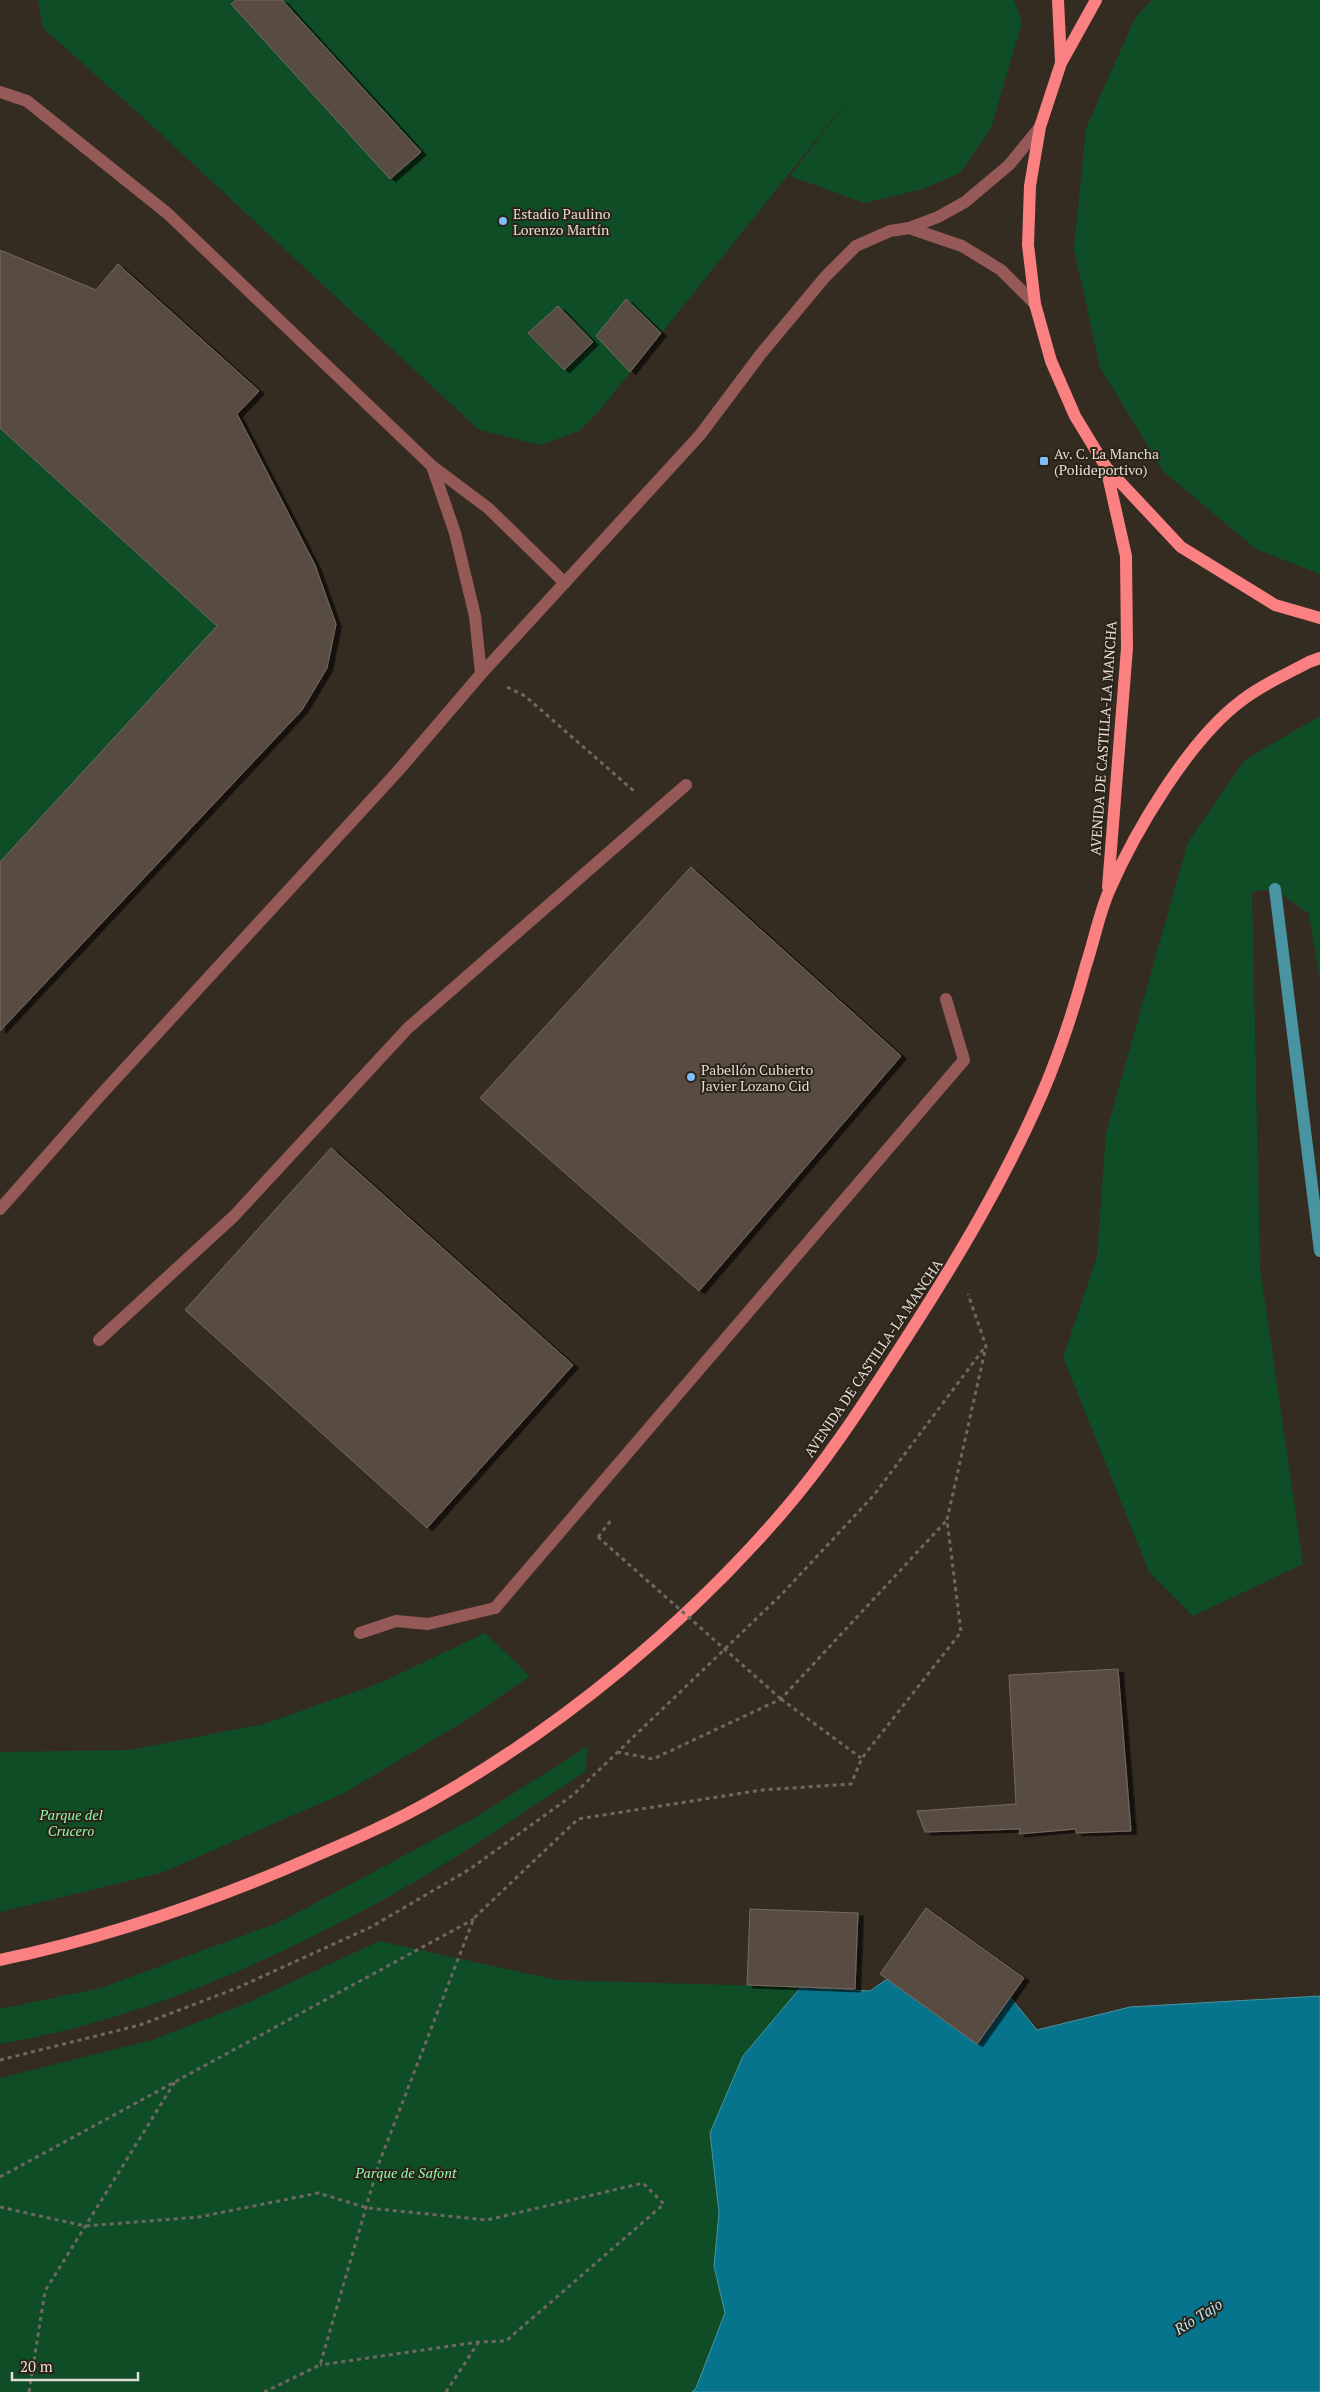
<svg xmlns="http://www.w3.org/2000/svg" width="1320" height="2392" font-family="'PT Serif',serif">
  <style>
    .green { fill: #0e4d26 }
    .water { fill: #07748d; stroke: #4994a3 }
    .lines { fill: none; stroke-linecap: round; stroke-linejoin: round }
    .stream { stroke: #4994a3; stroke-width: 12 }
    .building { fill: #594c43; stroke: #76695f; filter: url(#shadow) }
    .path { stroke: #70685e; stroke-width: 3; stroke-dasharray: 4 4; stroke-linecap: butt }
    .service { stroke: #955958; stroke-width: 12 }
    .pedestrian { stroke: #955958; stroke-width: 12 }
    .minor { stroke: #955958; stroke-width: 12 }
    .primary { stroke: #fa8081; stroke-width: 12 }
    .path-bridge { stroke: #70685e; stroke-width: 3; stroke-dasharray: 4 4; stroke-linecap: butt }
    .poi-dot { fill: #80bdfa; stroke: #2b2218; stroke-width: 2 }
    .labels { text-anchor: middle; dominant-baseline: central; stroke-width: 4; stroke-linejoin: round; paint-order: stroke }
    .poi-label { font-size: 14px; fill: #e4ded7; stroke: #2b2218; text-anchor: start }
    .street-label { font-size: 14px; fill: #e4ded7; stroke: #2b2218 }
    .park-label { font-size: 14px; font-style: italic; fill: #90f9ab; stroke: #2b2218 }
    .water-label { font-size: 15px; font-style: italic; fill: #b1e5f7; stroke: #2b2218 }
  </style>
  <defs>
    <filter id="shadow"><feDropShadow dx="5.5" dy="3" stdDeviation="0" flood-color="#0009"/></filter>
  </defs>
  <rect width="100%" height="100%" fill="#352c21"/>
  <!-- green -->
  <path class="green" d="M38,0h976l8,22 -31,106 -31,45 -37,16 -59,14 -74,-27 70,-91 -260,325 -21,21 -38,14 -62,-15 -333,-310 -103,-92z
    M1152,0h168v574l-64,-25 -93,-78 -63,-104 -26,-118 12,-121 49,-110z
    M0,428l217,198 -217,236z
    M1320,716v264l-11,-66 -34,-25 -23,3 8,376 43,296 -110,52 -44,-44 -86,-215 34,-100 9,-124 82,-291 57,-82z
    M485,1633l45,43 -62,43 -124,74 -183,80 -161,39v-160l129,-2 135,-26 116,-41z
    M588,1746l-3,26c-62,40 -124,84 -188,120 -124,69 -256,128 -397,152v-35l101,-21 179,-66 196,-105z
    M379,1941l178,39 244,7 -58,69 -33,77 9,80 -5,53 11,47 -29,75 -4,4h-692v-314l152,-38 93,-36z"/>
  <!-- water -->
  <path class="water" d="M887,1979l90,65 33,-47 27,33 93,-23 190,-11v396h-628l4,-4 29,-75 -11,-47 5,-53 -9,-80 33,-77 58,-69 69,4z"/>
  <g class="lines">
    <!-- stream -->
    <path class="stream" d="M1275,889l45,362"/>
  </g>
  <!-- building -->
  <path class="building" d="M236,0h46l139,152 -31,27 -159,-175z
    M0,250l96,40 22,-26 141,127 -22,23 78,151 21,59 -9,44 -25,42 -302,321v-169l217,-236 -217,-198z
    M626,299l35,34 -31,39 -34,-36z
    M558,306l35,36 -29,28 -36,-37z
    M691,867l210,189 -202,235 -219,-193z
    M331,1148l242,217 -146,163 -242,-218z
    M1118,1669l13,162 -55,2v-4l-57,5 1,-5 -95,3 -8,-21 99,-7 -7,-129z
    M926,1908l98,70 -47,66 -97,-70z
    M750,1909l108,4 -3,76 -108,-4z"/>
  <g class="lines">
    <!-- path -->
    <path class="path" d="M507,687l18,9 110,96
      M598,1537l14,-18
      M781,1699l80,59
      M617,1752l36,7 128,-60 166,-179
      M0,2060l140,-35 97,-37 134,-61 99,-58 103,-74 208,-200 93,-100 111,-148
      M0,2177l474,-258
      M0,2207l85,19 114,-9 119,-24 50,15 119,12 156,-37 21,21 -158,137 -28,1 -158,23
      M29,2392l16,-101 131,-211
      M264,2392l56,-27 59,-202 95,-245 104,-99 184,-29 89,-6 11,-26 99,-126 -14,-112 39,-174 -18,-52
      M446,2392l32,-49"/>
    <!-- service -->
    <path class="service" d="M99,1340l135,-124 174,-188 278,-243"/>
    <!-- pedestrian -->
    <path class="pedestrian" d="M495,1608l469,-548 -18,-61"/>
    <!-- minor -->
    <path class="minor" d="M0,92l27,9 140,112 265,253 56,42 77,75
      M909,228l53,18 39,24 34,34
      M432,466l23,67 20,83 6,58
      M0,1209l97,-110 301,-328 83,-97 219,-239 60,-80 65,-78 31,-31 34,-15 19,-3 29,-11 27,-15 44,-37 31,-38
      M360,1633l36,-12 32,3 67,-16"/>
    <!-- primary -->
    <path class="primary" d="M1058,0l3,62
      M1096,0l-35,63 -21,64 -10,59 -2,59 7,59 16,57 24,55 31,51 75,80 94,58 45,13
      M1106,467l20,89 1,92 -19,239
      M0,1960c95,-20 189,-51 278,-88 53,-23 108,-45 158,-74 128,-73 249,-173 345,-284 47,-54 85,-114 124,-174 51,-79 99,-159 137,-246 18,-42 32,-85 44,-129 8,-24 13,-51 23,-74 26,-60 80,-151 132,-190 20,-16 46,-27 68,-39l11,-4"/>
    <!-- path-bridge -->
    <path class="path-bridge" d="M598,1537l183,162"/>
  </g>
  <!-- markers -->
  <g class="poi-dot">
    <circle cx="503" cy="221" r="5"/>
    <rect x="1039" y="456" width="10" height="10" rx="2.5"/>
    <circle cx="691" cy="1077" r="5"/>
  </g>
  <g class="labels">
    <!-- poi labels -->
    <g class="poi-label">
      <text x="513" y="213">Estadio Paulino<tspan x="513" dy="16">Lorenzo Martín</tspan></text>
      <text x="1054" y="453">Av. C. La Mancha<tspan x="1054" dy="16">(Polideportivo)</tspan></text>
      <text x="701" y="1069">Pabellón Cubierto<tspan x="701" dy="16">Javier Lozano Cid</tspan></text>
    </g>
    <!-- street labels -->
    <g class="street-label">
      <text transform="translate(1103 738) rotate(-86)">AVENIDA DE CASTILLA-LA MANCHA</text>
      <text transform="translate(873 1358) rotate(-56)">AVENIDA DE CASTILLA-LA MANCHA</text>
    </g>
    <!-- park labels -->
    <g class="park-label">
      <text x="71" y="1814">Parque del<tspan x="71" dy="16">Crucero</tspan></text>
      <text x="406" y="2172">Parque de Safont</text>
    </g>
    <!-- water labels -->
    <g class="water-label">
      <text transform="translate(1198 2316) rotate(-32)">Río Tajo</text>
    </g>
  </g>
  <!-- scale -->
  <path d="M12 2372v8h126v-8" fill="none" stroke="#e4ded7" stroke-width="2.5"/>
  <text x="20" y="2372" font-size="15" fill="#e4ded7" stroke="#2b2218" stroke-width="4" paint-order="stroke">20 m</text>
</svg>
